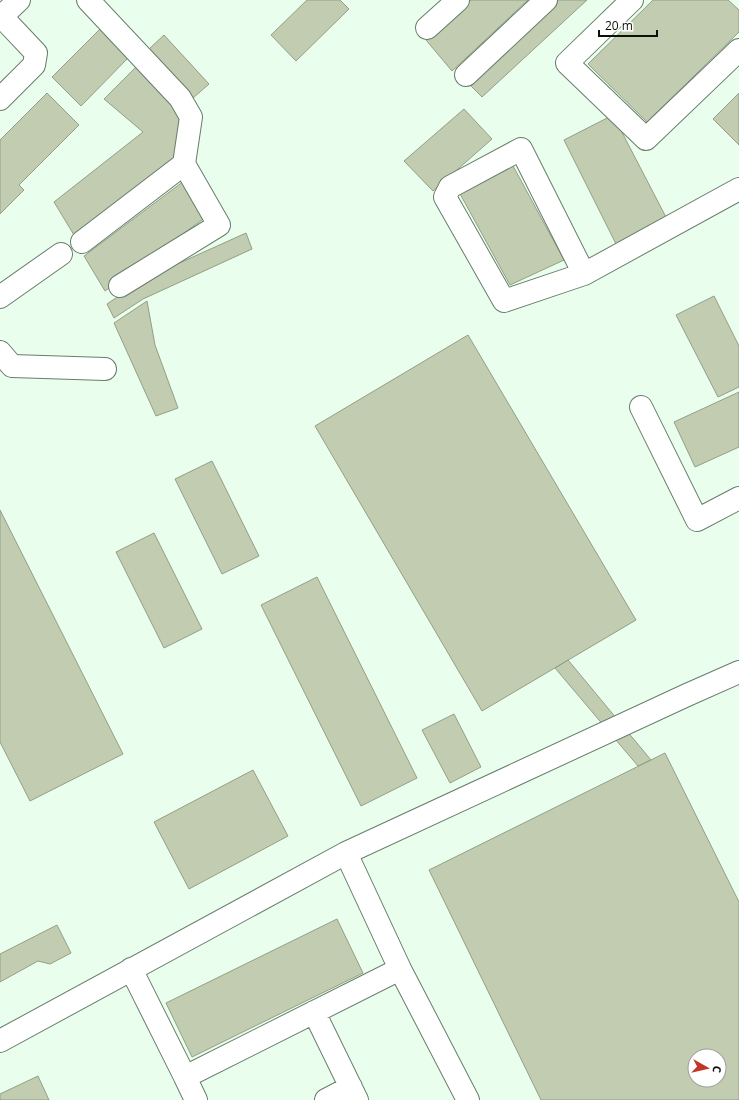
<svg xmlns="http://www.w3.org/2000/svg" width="739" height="1100" font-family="'Open Sans',sans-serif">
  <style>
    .building { fill: #c1ccb1; stroke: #949f85; fill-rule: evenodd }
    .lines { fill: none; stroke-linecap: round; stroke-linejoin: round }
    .minor-casing { stroke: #677d6b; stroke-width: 24 }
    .minor { stroke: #fff; stroke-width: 22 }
  </style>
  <rect width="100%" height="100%" fill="#eafeed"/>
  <!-- building -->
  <path class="building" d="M307,0h33l9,9 -53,52 -25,-26z
    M471,0h57l-76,71 -26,-31z
    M558,0h29l-105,97 -14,-14z
    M653,0h75l11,10v22l-92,90 -59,-58z
    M102,27l29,28 -50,51 -29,-29z
    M164,35l45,49 -16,14 -44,-49z
    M136,67l43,40 -3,7 10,13 -10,30 -102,78 -20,-33 89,-70 -39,-33z
    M47,93l32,32 -60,60 5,5 -24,24v-74z
    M739,93v52l-26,-26z
    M464,109l28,30 -59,52 -29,-30z
    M613,115l55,106 -50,27 -54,-108z
    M512,164l52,96 -54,25 -51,-93z
    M184,181l22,36 -101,74 -21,-35z
    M246,233l6,16 -109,50 -29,19 -7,-14 37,-25z
    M714,296l25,50v41l-21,10 -42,-82z
    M147,301l8,44 23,63 -22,8 -42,-93z
    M468,335l168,285 -154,91 -167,-285z
    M739,392v55l-44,20 -21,-45z
    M212,461l47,95 -37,18 -47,-95z
    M0,510l123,244 -93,47 -30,-59z
    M154,533l48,96 -38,19 -48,-96z
    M317,577l100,201 -56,28 -100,-201z
    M568,660l83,100 -13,6 -83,-98z
    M454,714l27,53 -31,16 -28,-53z
    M665,753l74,149v198h-198l-112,-230zM695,1056h24v24h-24z
    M253,770l35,66 -99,53 -35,-67z
    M337,919l26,54 -171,84 -26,-54z
    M57,925l14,28 -21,11 -12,-3 -38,21v-28z
    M38,1076l11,24h-49v-6z"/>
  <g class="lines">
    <defs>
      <path id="minor" d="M632,0l-65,63 79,76 93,-89
        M0,18l19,-18
        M427,28l31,-28
        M466,75l80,-75
        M0,99l34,-34 2,-12 -34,-36
        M82,242l102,-78 7,-47 -11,-19 -92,-98
        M584,274l-80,27 -59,-104 5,-10 71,-38 63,125 155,-85
        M120,286l99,-61 -35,-61
        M0,297l61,-43
        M0,352l12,14 93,3
        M641,407l56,113 42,-22
        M346,853l341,-158 52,-23
        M131,969l54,108
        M314,1012l43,88
        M0,1041l346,-188 54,116 68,131
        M196,1100l-11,-23 215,-108
        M326,1100l25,-13"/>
    </defs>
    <!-- minor casing -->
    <use href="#minor" class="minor-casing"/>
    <!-- minor -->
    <use href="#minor" class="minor"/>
  </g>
  <!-- north arrow -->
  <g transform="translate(707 1068) rotate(98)"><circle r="19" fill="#ffffff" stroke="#9da09d"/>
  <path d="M0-3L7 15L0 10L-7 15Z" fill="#c33627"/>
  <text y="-6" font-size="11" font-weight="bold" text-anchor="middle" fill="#09110a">С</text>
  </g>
  <!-- scale -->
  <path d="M599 30v6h58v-6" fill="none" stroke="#09110a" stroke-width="2"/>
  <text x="605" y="30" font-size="12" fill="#09110a" stroke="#ffffff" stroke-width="3" paint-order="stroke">20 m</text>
</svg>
